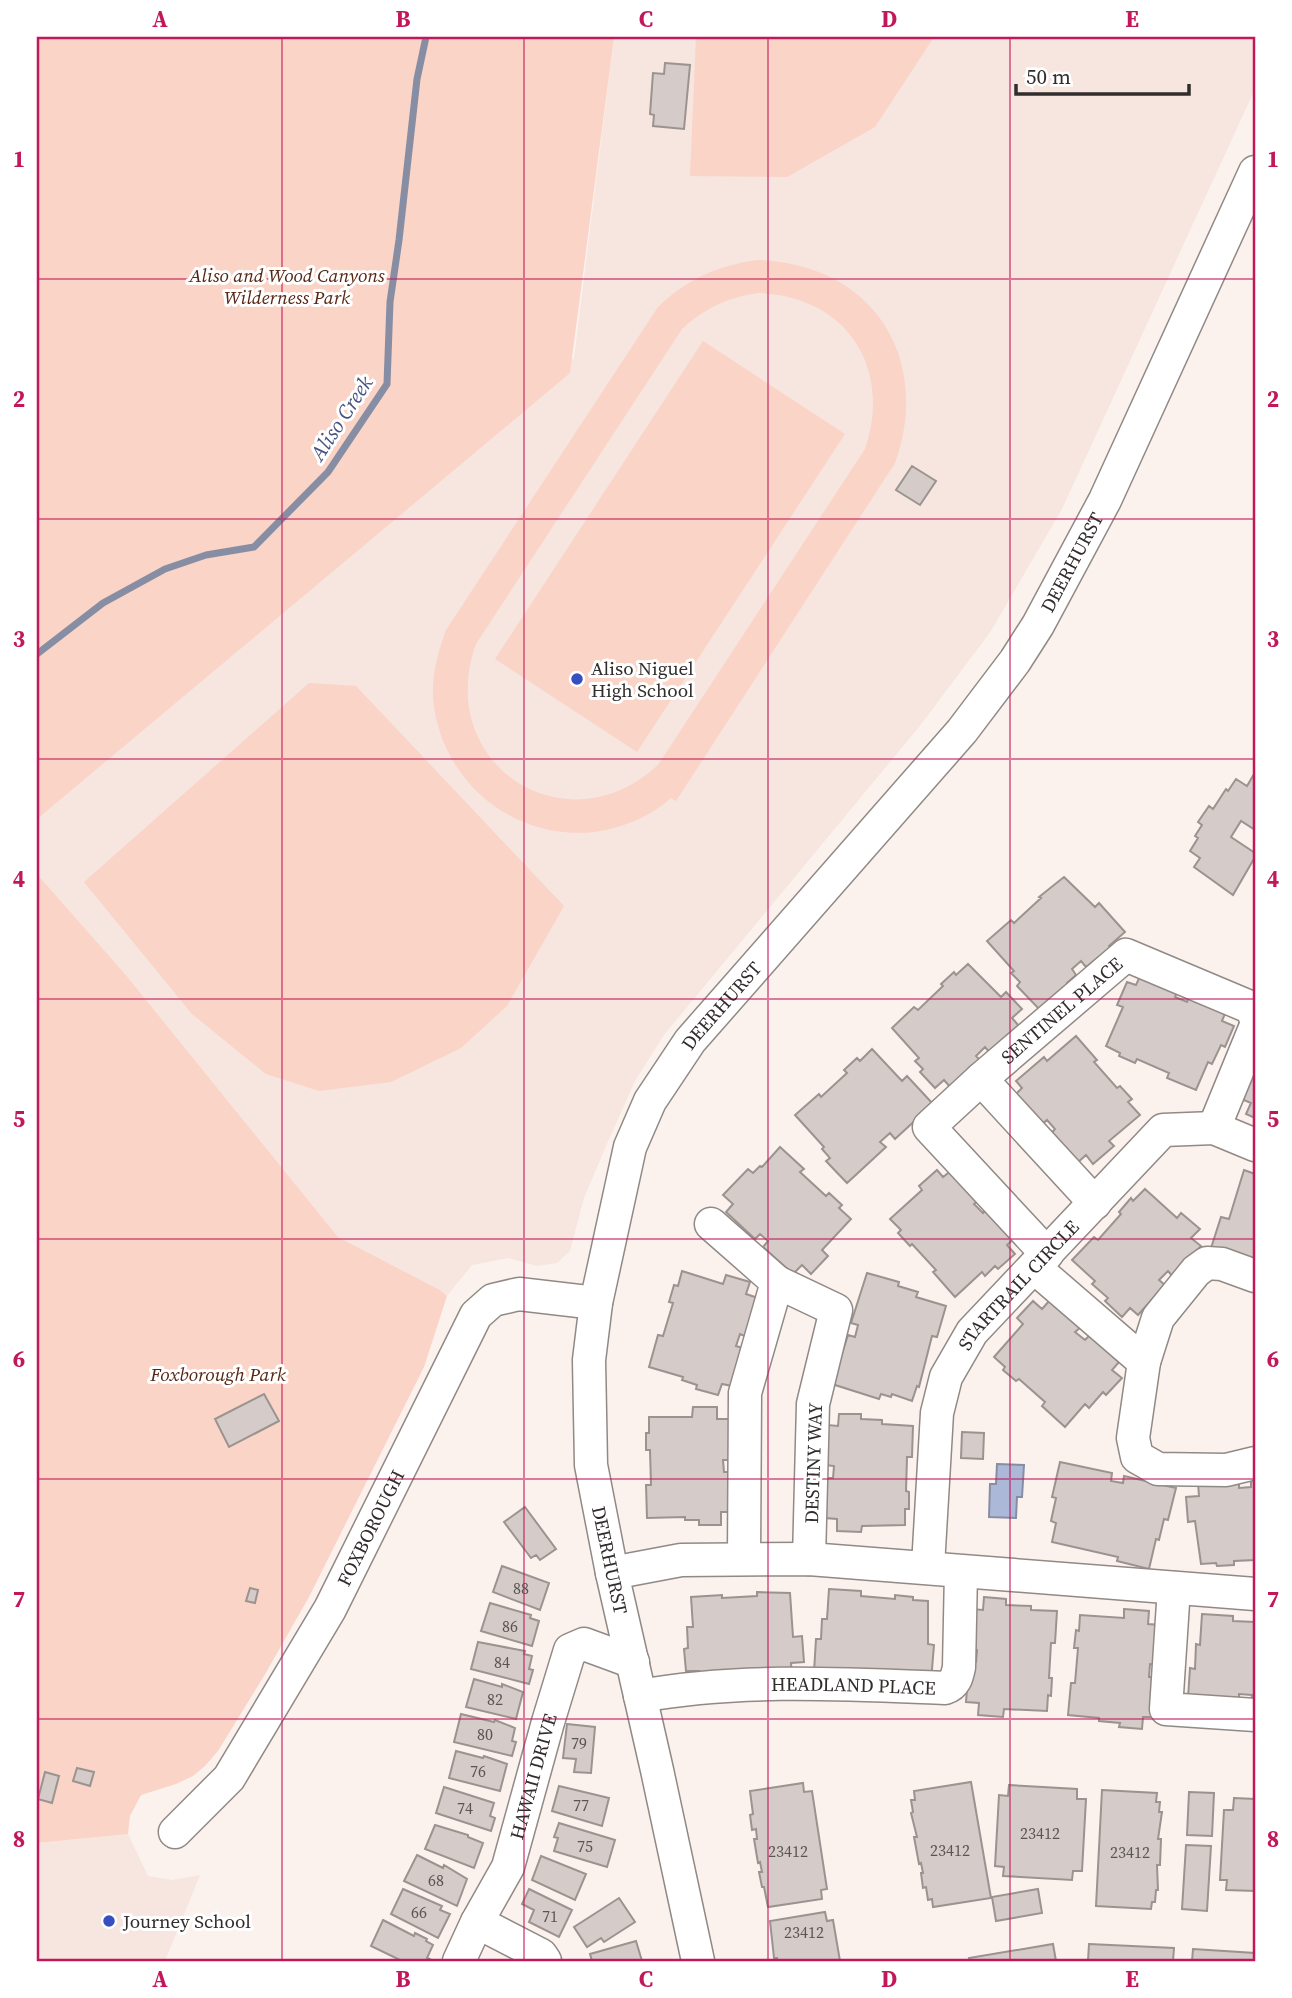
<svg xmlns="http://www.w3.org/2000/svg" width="1292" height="1998" font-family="'Source Serif 4',serif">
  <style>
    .built { fill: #f7e5df }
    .green { fill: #fad4c6; fill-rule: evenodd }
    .water { fill: #acb8d7; stroke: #878ea4; stroke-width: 2 }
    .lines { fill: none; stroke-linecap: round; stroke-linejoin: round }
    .stream { stroke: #878ea4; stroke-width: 7 }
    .building { fill: #d5ccc9; stroke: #9b9390; stroke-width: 2 }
    .minor-casing { stroke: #918986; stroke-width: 35 }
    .minor { stroke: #fff; stroke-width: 32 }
    .grid { fill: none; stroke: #c2185b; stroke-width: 2; stroke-opacity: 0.55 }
    .poi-dot { fill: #374fc1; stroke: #fff; stroke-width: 2.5 }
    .labels { text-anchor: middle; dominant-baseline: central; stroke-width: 6; stroke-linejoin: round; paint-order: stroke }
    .number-label { font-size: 16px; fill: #5a5553 }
    .park-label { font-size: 19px; font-style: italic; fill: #552612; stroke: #fff }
    .street-label { font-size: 19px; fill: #312d2c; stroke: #fff }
    .poi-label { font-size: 19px; fill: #312d2c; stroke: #fff; text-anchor: start }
    .water-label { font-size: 21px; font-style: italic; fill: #455381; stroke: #fff }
    .neatline { fill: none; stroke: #c2185b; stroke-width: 2.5 }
    .grid-label { font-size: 23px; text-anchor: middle; font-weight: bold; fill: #c2185b }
  </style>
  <rect width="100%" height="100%" fill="#fbf2ee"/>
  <!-- built -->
  <path class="built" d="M614,37h641v52l-193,420 -71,122 -72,96 -255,308 -29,46 -29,65 -22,52 -14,53 -13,12 -20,3 -29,-8 -36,7 -25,31 -7,-6 -102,-53 -213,-263 -88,-100v-56l537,-460z
    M128,1834l20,42 24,4 28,-5 -35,86h-128v-118z"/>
  <!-- green -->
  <path class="green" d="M37,37h577l-44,336 -533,446z
    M696,37h238l-59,90 -88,50 -97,-1z
    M757,260c114,3 176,96 138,203l-219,338 -5,-3c-21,19 -49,30 -77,34 -82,9 -155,-53 -161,-135 -1,-23 5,-45 13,-67l212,-323c29,-28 59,-41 99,-47zM759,293c87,3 134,74 106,156l-207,316c-93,86 -225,-2 -182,-121l206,-315c23,-21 46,-32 77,-36z
    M703,341l142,93 -208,318 -142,-93z
    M309,683l47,3 208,220 -57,100 -46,42 -70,34 -72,9 -53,-17 -74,-60 -108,-132z
    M37,874l88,100 213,263 102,53 7,6 -23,71 -115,230 -45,79 -46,75 -13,15 -12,10 -17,8 -35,11 -11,21 -2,18 -91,9z"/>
  <!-- water -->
  <path class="water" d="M997,1464l27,1 -2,32h-5l-1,21 -27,-1 1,-33h6z"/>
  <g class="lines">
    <!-- stream -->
    <path class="stream" d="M37,654l66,-51 62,-34 41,-14 48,-8 74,-75 59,-88 3,-82 9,-62 18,-161 9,-42"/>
  </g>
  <!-- building -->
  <path class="building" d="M665,63l25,2 -6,64 -31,-3 1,-11 -4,-1 3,-41 11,1z
    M912,466l24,15 -16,24 -24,-15z
    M1254,774l1,56 -14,-9 -10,16 24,16v4l-22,38 -39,-28 6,-9 -10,-7 8,-13 -3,-2 7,-11 -4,-3 11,-16 4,3 13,-20 2,2 8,-12 11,7z
    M1064,877l31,30 4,-4 26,29 -16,14 1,2 -24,19 -5,-6 -9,8 4,6 -9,8 1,2 -29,24 -22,-23 3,-4 -9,-9 3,-2 -27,-30 24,-21 3,3 27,-25 -2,-1z
    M968,964l33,33 5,-5 16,17 -10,9 7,8 -29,27 -5,-6 -9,9 5,5 -30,27 -7,-8 -9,8 -15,-16 3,-3 -8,-8 4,-3 -27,-30 22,-21 4,3 25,-24 -2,-2 13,-12 2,3z
    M1141,974l37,16 -3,7 12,5 3,-7 36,16 -4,10 12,5 -9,21 -4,-2 -9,19 -4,-2 -12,28 -29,-12 2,-5 -32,-14 -2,4 -16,-7 1,-3 -14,-7 17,-39 -6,-2 10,-23 9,3z
    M1076,1036l21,24 -3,2 23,26 3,-2 12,13 -4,3 12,13 -31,26 5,5 -21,18 -7,-9 -10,9 -26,-29 5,-6 -8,-9 -6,5 -26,-30 7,-7 -6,-7 28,-24 3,4z
    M872,1049l30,32 5,-5 26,28 -38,35 -5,-6 -10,9 6,5 -39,36 -21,-22 4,-3 -8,-9 2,-2 -29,-32 24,-21 2,3 26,-24 -3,-3 13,-12 3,3z
    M1255,1061v57l-9,-4 5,-11 -12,-5z
    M780,1147l24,22 -4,3 26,24 3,-3 13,12 -3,3 12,11 -29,31 6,6 -17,18 -9,-9 -9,9 -30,-27 5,-6 -8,-7 -5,5 -29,-27 7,-8 -10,-9 25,-26 5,4 7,-7 2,1z
    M953,1169l27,30 -6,5 9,9 5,-5 27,30 -8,7 8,9 -17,15 -3,-3 -10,10 -3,-4 -27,25 -22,-25 3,-2 -24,-26 -2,2 -12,-13 3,-3 -11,-11 32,-29 -3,-4 18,-16 6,7z
    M1244,1170l11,4v88l-44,-14 10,-31 8,2z
    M1145,1189l32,29 4,-5 19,16 -9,9 10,8 -28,31 -5,-6 -9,9 6,5 -27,30 -8,-7 -8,9 -17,-16 3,-3 -16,-14 3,-3 -23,-21 22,-23 4,3 23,-26 -2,-2 12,-14 2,3z
    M682,1271l41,13 3,-9 24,7 -4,12 12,4 -11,39 -7,-3 -4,12 7,2 -11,38 -10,-2 -4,11 -22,-6 1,-4 -15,-5 1,-3 -34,-10 9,-32 5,1 10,-33 -4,-1 5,-17 4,1z
    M867,1273l32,9 -1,4 20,6 -2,5 30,9 -9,31 -5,-1 -13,51 -2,-1 -5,15 -20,-7 -1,3 -10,-3 -2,5 -47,-15 16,-49 7,2 3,-12 -7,-2z
    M1050,1300l31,27 -6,5 10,8 5,-5 29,27 -7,8 10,8 -16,17 -3,-3 -14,16 -4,-4 -20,23 -23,-21 3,-4 -26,-23 -3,2 -13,-11 2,-3 -11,-10 29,-33 -6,-6 16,-17 9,8z
    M264,1394l15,27 -50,26 -14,-28z
    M693,1407h24v12h13l1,41h-8l1,12h7l1,40h-11v13h-22v-5h-14v-3l-38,1 -1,-33h5l-1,-35h-4v-17h3v-16h43z
    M839,1414h22v5l21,1v4l31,2 -1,31h-5l-1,34 3,1v17h-4v16l-43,1 -1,6 -24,-1v-12l-12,-1 1,-40h7l1,-12 -8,-1 2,-40 10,1z
    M962,1432l22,1 -1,26 -22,-1z
    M1060,1462l52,11 -1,8 12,2 1,-7 52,12 -8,32 -4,-1 -5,21 -3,-1 -7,30 -32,-8 1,-4 -66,-15 4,-19 -5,-2 5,-23 -4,-1z
    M1255,1479v81l-21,1v4l-17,1 -1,-3 -15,1 -6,-43 -7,1 -2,-25 13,-1 -1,-13 41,-3v8l12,-1v-7z
    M525,1507l31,42 -16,11 -4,-5 -5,3 -27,-36z
    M502,1566l47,17 -9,27 -47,-18z
    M250,1588l8,2 -3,13 -9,-2z
    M829,1589l32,2v5l34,3v-4l18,2v3l15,1v43l6,1 -3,36 -65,-12v8l-52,-5 2,-33h5l1,-20h5z
    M757,1592l33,1 3,44 9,-1 2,26 -13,1 1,13 -93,5v-10h-13l-2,-22 4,-1 -1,-21h6l-2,-30 31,-2v3l35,-2z
    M984,1597l22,2v6l25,1v4l26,1 -2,32h-4l-2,35h3l-1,18 -3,-1 -1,16 -43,-2 -1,8 -25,-2 1,-12 -13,-1 3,-40h7l1,-12 -7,-1 2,-40 11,1z
    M490,1603l41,12 -1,3 9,3 -7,25 -51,-15z
    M1124,1609l25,2 -1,13 12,1 -2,40 -8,-1 -1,13h7l-2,40h-11l-1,12 -23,-2 1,-4 -21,-2v-3l-31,-3 3,-32h4l3,-35h-4l2,-18 3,1 1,-16 44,3z
    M1202,1614l31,2v5l22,1v80h-4l1,-7 -13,-1v7l-51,-3 2,-30 5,1 1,-25 4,1z
    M478,1642l47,9 -1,3 8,2 -3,13 4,1 -4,14 -58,-15z
    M474,1679l28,8v-3l21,8 -7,27 -50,-12z
    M461,1714l33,8 1,-2 20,8 -3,13 4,1 -4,14 -58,-14z
    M567,1724l28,3 -4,46 -17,-1 2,-13 -13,-1z
    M456,1751l27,7 1,-2 23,8 -7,27 -51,-13z
    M77,1768l17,4 -4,14 -17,-5z
    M45,1772l14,4 -7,27 -14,-4z
    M971,1782l20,116 -58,9 -1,-8 -4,1 -2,-13 -3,1 -2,-15h2l-2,-10 -2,1 -5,-27h3l-6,-24 2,-1 -2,-12h4l-1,-9z
    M803,1783l1,9 8,-1 15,98 -6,1 1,9 -54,8 -4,-20h-2l-3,-15h3l-2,-10 -2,1 -4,-24h3l-1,-10 -4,1 -2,-15 3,-1 -3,-23z
    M1009,1785l68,4v10h9l-4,72h-9l-1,9 -69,-4 1,-9 -9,-1 4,-71 9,1z
    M559,1786l50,12 -7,28 -50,-15z
    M444,1787l50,16 -4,13 5,2 -4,13 -55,-18z
    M1102,1790l55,3 -1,9h4l-1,10h3l-4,27h3l-1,26h-3l1,25h-2l-1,12h-3l-1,7 -55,-3z
    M1189,1792l25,1 -2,43 -25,-1z
    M1234,1798l21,1v92l-29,-1 1,-10h-7l4,-70h9z
    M559,1823l56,17 -8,27 -53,-16 4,-13 -4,-1z
    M435,1825l33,10v2l15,6 -9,25 -49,-19z
    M1186,1845l25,1 -4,65 -25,-2z
    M417,1855l26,13 1,-3 23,14 -10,27 -53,-25z
    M541,1856l45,18 -11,26 -43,-20z
    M403,1889l39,17 -2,4 10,4 -12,24 -47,-24z
    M529,1889l43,21 -13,27 -30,-15 5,-12 -12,-6z
    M1038,1889l4,24 -46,8 -4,-24z
    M619,1898l16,24 -31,20 -3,-4 -14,9 -13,-20z
    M825,1912l2,9 6,-1 7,41h-63v-3h-3l-4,-37z
    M383,1920l31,16 1,-3 12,6 -1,2 7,4 -6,13 3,1 -1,2h-27l-31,-15z
    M636,1941l6,20h-50l-2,-7z
    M1053,1944l3,17h-86l-1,-3z
    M1089,1944l85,4 -1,13h-85z
    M1193,1949l62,4v8h-63z"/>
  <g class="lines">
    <defs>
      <g id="minor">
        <path d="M981,1079l114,124"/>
        <path d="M1214,1128l41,-100"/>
        <path d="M711,1224l66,58 -32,111 -1,165"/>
        <path id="s1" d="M1047,1254l-118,-127 52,-48 145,-124 126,53 3,9"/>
        <path d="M1035,1268l109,94 -11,76 4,19 21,12 68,1 29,-7"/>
        <path d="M777,1282l59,28 -23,94 -4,155"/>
        <path d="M1144,1362l14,-44 38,-47 11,-8 15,1 33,12"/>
        <path id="s2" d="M928,1566l9,-153 9,-36 26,-45 191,-202 51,-2 41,17"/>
        <path d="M612,1573l69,-13 128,-1 446,35"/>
        <path d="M1174,1588l-8,121 89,6"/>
        <path id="s3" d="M640,1696c101,-18 203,-12 305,-8 10,-3 12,-11 14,-21l2,-95"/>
        <path id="s4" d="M175,1832l54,-54 101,-169 146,-294 17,-15 26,-6 77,9"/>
        <path d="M477,1922l64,33 4,6"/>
        <path id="s5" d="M459,1961l18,-39 31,-55 40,-145 22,-72 14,-6 49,18"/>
        <path id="s6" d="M698,1961l-41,-191 -45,-197 -21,-108 -2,-105 7,-57 34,-156 20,-46 40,-60 272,-310 53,-70 23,-36 67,-125 150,-328"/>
      </g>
    </defs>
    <!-- minor casing -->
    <use href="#minor" class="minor-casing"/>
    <!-- minor -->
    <use href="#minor" class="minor"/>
  </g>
  <!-- grid -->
  <path class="grid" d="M282,37v1924M524,37v1924M768,37v1924M1010,37v1924M37,279h1218M37,519h1218M37,759h1218M37,999h1218M37,1239h1218M37,1479h1218M37,1719h1218"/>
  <!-- markers -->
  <g class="poi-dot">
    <circle cx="577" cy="679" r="7"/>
    <circle cx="109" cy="1921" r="7"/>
  </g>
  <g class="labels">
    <!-- number labels -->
    <g class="number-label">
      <text x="521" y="1588">88</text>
      <text x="510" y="1626">86</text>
      <text x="502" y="1662">84</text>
      <text x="495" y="1699">82</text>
      <text x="485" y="1734">80</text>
      <text x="579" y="1743">79</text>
      <text x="478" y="1771">76</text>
      <text x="581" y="1805">77</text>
      <text x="465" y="1808">74</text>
      <text x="1040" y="1833">23412</text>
      <text x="585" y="1846">75</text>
      <text x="950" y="1850">23412</text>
      <text x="788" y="1851">23412</text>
      <text x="1130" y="1852">23412</text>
      <text x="436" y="1880">68</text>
      <text x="419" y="1912">66</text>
      <text x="550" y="1916">71</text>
      <text x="804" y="1932">23412</text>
    </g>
    <!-- park labels -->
    <g class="park-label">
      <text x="287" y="275">Aliso and Wood Canyons<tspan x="287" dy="22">Wilderness Park</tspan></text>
      <text x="218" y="1374">Foxborough Park</text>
    </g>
    <!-- street labels -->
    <g class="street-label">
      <text stroke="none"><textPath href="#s6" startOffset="1566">DEERHURST</textPath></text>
      <text stroke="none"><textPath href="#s6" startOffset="999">DEERHURST</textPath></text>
      <text stroke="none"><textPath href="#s1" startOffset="350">SENTINEL PLACE</textPath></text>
      <text stroke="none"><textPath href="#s2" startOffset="308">STARTRAIL CIRCLE</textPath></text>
      <text transform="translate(813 1463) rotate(-88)">DESTINY WAY</text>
      <text stroke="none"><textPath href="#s4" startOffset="364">FOXBOROUGH</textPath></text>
      <text transform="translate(610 1560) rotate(78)">DEERHURST</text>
      <text stroke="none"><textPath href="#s3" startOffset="214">HEADLAND PLACE</textPath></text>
      <text stroke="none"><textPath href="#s5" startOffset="200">HAWAII DRIVE</textPath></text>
    </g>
    <!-- poi labels -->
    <g class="poi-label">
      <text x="591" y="668">Aliso Niguel<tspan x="591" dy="22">High School</tspan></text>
      <text x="123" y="1921">Journey School</text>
    </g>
    <!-- water labels -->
    <g class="water-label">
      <text transform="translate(341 418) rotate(-57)">Aliso Creek</text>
    </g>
  </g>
  <!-- border -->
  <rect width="1292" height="1998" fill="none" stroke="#ffffff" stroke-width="77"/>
  <!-- scale -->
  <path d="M1016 84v10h173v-10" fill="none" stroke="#312d2c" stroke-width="3.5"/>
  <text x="1026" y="84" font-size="21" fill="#312d2c" stroke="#ffffff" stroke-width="5" paint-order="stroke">50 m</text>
  <rect x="38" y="38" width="1216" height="1922" class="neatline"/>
  <g class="grid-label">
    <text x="160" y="27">A</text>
    <text x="403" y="27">B</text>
    <text x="646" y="27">C</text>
    <text x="889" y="27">D</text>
    <text x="1132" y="27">E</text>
    <text x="19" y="167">1</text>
    <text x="1273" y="167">1</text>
    <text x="19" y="407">2</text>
    <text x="1273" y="407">2</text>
    <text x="19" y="647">3</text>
    <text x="1273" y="647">3</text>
    <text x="19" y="887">4</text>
    <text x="1273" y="887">4</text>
    <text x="19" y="1127">5</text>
    <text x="1273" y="1127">5</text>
    <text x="19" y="1367">6</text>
    <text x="1273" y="1367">6</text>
    <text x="19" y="1607">7</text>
    <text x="1273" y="1607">7</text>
    <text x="19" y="1847">8</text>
    <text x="1273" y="1847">8</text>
    <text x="160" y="1987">A</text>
    <text x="403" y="1987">B</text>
    <text x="646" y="1987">C</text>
    <text x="889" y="1987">D</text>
    <text x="1132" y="1987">E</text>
  </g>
</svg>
